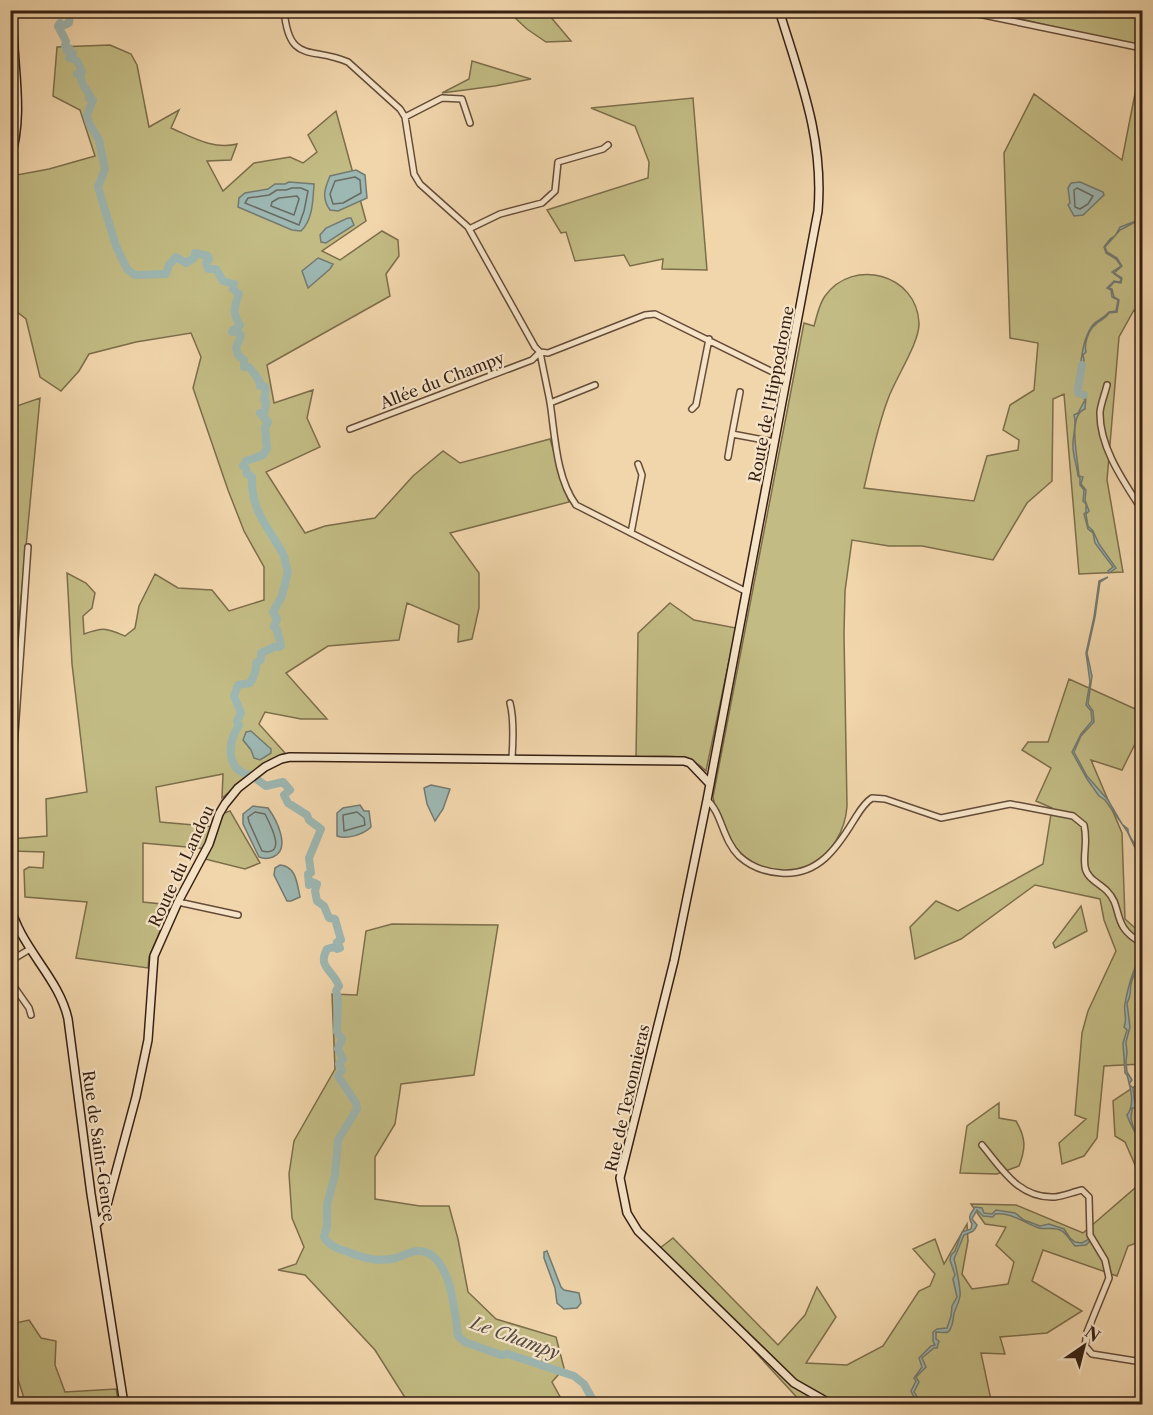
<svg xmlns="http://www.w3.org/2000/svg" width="1153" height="1415" font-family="'Libre Caslon Text',serif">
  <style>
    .green { fill: #c2bb83; stroke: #7c6d4b; stroke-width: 1.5 }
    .water { fill: #9db7b2; stroke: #737a72; stroke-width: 1.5 }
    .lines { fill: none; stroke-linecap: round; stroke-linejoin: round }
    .shore { stroke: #696b62; stroke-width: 1.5 }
    .river { stroke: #9db7b2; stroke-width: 8 }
    .street-casing { stroke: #644c39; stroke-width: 8 }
    .secondary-casing { stroke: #351f13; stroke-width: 10 }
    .street { stroke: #f6e4c8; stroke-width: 5 }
    .secondary { stroke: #f6e4c8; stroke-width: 7 }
    .labels { text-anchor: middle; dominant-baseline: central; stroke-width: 4.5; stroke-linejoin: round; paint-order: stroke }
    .street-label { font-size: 16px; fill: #351f13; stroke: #f6e4c8 }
    .water-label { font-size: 18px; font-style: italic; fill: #544d43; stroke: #f6e4c8 }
  </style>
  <rect width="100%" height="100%" fill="#f1d5ab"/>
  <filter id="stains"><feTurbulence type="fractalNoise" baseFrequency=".00333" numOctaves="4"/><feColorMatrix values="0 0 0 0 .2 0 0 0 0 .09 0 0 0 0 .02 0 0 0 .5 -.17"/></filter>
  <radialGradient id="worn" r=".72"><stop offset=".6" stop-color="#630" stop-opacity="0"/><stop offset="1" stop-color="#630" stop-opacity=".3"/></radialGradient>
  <!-- green -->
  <path class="green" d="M1016,11h126v37l-125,-30z
    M549,15l22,26 -25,1 -19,-13 -13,-12z
    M110,45l21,9 6,11 12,62 30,-17 -8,18c21,9 42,22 66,16l-6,16 -24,1 16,30 31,-28 36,-6 13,6 14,-11 -9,-17 28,-24 30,110 -44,30 18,9 42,-29 16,9 1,16 -13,18 4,22 -123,69 7,38 39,-13 -6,28 13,29 -54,25 39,61 20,-7 50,-8 38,-42 30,-25 17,12 90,-24 19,63 -119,31 29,40v35l-7,31 -14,3 1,-17 -52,-22 -8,37 -71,6 -42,27 41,46h-26l-36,-7 -6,12 26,29 -23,12 -40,33 1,-24 -67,13 4,35 57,5 7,-14 6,-2 30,52 -15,6 -40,-10 4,-10 -66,-6v59l28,3 -22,52 -1,11 -72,-10 11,-56 -62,-5 -1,-27 5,-3 14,1 1,-16 -33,-1v-12l36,-3 -1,-37 41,-7 -15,-128 -5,-91 19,10 9,10 -3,15 -9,8 1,18c20,-7 21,-6 41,2l10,-8 4,-22 16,-32 23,14 34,2 17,21 35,-11v-33l-20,-36 -16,-41 -35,-102 8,-31 -10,-24 -55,9 -47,12 -10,17 -18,20 -21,-14 -14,-58 -10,-8 -5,-12v-123l38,-7 46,-13 -15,-46 -27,-14 4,-49z
    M1142,58v257l-8,-5 -15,27 -12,143 16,92 -44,2 -15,-180 -11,5 -1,82 -25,22 -34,57 -71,-14h-33l-37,-6 -7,51 -1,43 3,172c-3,51 -58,87 -102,51 -17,-14 -28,-39 -32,-60l91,-474 10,3c3,-10 5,-22 11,-30 28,-39 92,-22 94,27 1,19 -24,56 -31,76 -11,29 -17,60 -24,89l110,13 13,-45 31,-6 1,-10 -16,-10 7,-25 24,-15 4,-47 -28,-5 -6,-185 30,-59 88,66z
    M472,61l59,18 -36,7 -53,7 27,-14z
    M693,98l14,172 -45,-1 1,-10 -33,7 -6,-11 -49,6 -9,-29 -5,1 -14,-23 101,-32 1,-16 -14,-36 -44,-18z
    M40,398l-22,233h-7v-223z
    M670,603l24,17 42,8 -30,143c-19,-20 -44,-14 -70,-14l2,-124z
    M1069,679l73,33v18l-20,40 -31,-10 31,73 3,86 17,15v130l-38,2 -7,72 -13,18 -22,8 -3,-21 27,-24 -11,-4 7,-82 6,-22 28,-60 -12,-31 -4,-21 -65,-14 -74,54 -46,20 -5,-32 26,-26 22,10 85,-47 9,-56 -16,-7 15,-33 -29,-18 6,-8h20z
    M1081,906l6,25 -32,17 -2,-5z
    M392,924l106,1 -24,150 -73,9 -6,40 -20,33v42l45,7h29l9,33 10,53 28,27 60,18 8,31 -12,14 12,22h-155l-34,-54 -70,-75 -27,-5 18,-6 8,-17 -12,-29 -3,-44 5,-33 41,-72 -3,-75 25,1 9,-64z
    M1137,1085l5,16 -3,14 3,6v60l-17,-39 -10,-6 -2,-35z
    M999,1103v15l17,3c10,17 10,27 3,45l-22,8 -37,-1 7,-47z
    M1142,1182v59l-14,5 -11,30 -74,-26 -11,31 50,30 -35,22 -47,4 5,17 -24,-1 10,47 -11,4h-177l-143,-156 13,-10 105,107 27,-30 12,-28 19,30 -30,46 41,2 36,-19 36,-55 11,-5 5,-12 -22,-25 22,-10 9,25 23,-40 1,17 -6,33 10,15 36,-5 6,-22 -18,-17 10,-18 -21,-3 -14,-20 45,1 67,28z
    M29,1320l12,18 15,3 -1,24 10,27 51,-3 3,15h-26v-4l-65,-1 -1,5h-4v-9l-12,-37v-34z"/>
  <!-- water -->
  <path class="water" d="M356,170l9,5 2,23 -29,13 -8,-1c-9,-12 -5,-22 0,-34z
    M289,182l25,2c-1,15 -1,36 -13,47l-9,-1 -54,-23 1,-9 6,-5 23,-4 7,-5h10z
    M1080,182l23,10 1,3 -21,20 -9,1 -6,-11 2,-2 -2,-15 3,-5z
    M1142,215l-1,4 -21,11 -15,17 2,5 10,6 5,8 -8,7 8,5 -1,5 -7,-1 -5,6 3,1 2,8 5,3 -2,12 -8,1c-4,7 -10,7 -14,12 -7,6 -11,19 -9,27l-3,3 1,5 -5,15c3,-18 3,-34 13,-49 5,-7 11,-6 17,-14l7,-1 2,-11 -6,-3 -1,-7 -4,-2 7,-7 6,1 1,-3 -9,-7 9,-6 -5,-7 -10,-6 -2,-6 6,-8 5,-3 5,-9 16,-6v-2z
    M348,218h3l3,7 -28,18 -5,-1 -1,-7 6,-7z
    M318,258l15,6 -3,5 -22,19 -6,-17z
    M1078,389l8,6 -1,14c-18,6 -7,50 -6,67l4,1 -2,7 5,6 -1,10 4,11 -3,3 2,12 5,5 6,13 17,24 -7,5 -1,-2 5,-4 -18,-24 -2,-10 -5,-4 -4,-15 2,-2v-8l-3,-3 1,-11 -4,-5v-7l-2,-2c-1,-11 -6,-22 -5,-33 0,-8 4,-19 1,-28l4,-2 7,-13 -3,-5 -5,-1z
    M1108,577l-8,5 -5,35 -8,36 5,23 -4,28 5,7 1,11 -13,14 -7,16 13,24 21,24 14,24 6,5c-1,8 9,14 9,21l5,1v10l-2,-4 1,-5h-4l-10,-21 -22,-31 -6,-4 -12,-17 -15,-27 9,-18 11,-13 -1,-10 -5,-6 4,-23 -4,-29 8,-36 5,-36z
    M251,731l20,18v4l-11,7 -6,-2 -3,-8 -8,-10 3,-8z
    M431,785l19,4 -7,20 -8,12 -8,-17 -3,-16z
    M360,805l4,6h5l2,16c-7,7 -24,13 -34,9v-23l6,-5z
    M253,806l15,2c8,11 24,41 5,49 -5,2 -9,2 -14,0l-16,-33v-10z
    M280,865c16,1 17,18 20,32l-9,4h-4l-13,-26 1,-7z
    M1142,954c0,11 -9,19 -11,30 -1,7 0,13 -4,19l3,24 -4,15 1,10 -1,10 1,10 5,8 -3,4 4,4 2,15h2l-1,5h-4c0,4 -1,7 -1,10 2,15 12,24 11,40 -2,-6 -2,-9 -3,-15 -2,-10 -9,-18 -12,-28 8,-10 4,-26 0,-40l-2,-2 -2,-30 4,-13 -3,-3c4,-9 -1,-16 1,-23 3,-17 7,-34 17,-50z
    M975,1207l7,1 2,5 8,1 4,-4 19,3 9,7 16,6 9,-2 15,5 6,9 5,4 7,1 7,-4 1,2 -4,4 -11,1c-4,-4 -8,-12 -13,-15 -7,-5 -16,-1 -23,-3 -15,-5 -27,-16 -44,-14l-2,3 -10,-1 -6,-6 -5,9 5,6c-3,8 -7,7 -13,10l-10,24c2,7 7,31 6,37 -1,6 -4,12 -6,17 -1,6 -1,14 -5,18 -2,3 -9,1 -13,1v7l3,2 -2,7h-3l-12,10 4,9 -10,10 3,5 -5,10 4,6 2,6h-3l-6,-13 5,-10 -2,-3 8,-11 -3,-9 12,-12 4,-1 -2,-4v-9l4,-3 10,-1 4,-12 1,-10 5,-9 -4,-18 2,-4 -5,-15 1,-5 4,-4 7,-19 9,-3 1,-5c-5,-8 -1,-10 3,-17z
    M547,1251l14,36 3,3 15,3 2,10 -4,5 -13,1 -7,-6 -2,-15 -11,-30v-6z"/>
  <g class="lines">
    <!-- shore -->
    <path class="shore" d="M355,177l5,3 1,13 -18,10 -10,1 -3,-10 5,-13z
      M292,188h9l7,3 -4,20 -5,14 -54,-22 3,-5 21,-3 8,-5h9z
      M1077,188l16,8 -5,8 -8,5 -5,-2 -1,-17z
      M297,196l2,3 -5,16 -23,-9 1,-4 7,-4z
      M255,812l10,2c5,10 23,43 -3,37l-13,-29 -1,-5z
      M357,812l7,6 1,7 -21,6 -1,-16z"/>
    <!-- river -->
    <path class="river" d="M71,10l-2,13 -7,3 -2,-3 -2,3 8,15 -1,5 4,2 -2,3 6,2 -4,5h3l5,3 5,11 -5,2 4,3c-1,7 6,12 9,19l-1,2 4,2 -6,15 2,8 10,17 6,29 -7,18 18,59 11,23 5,4 3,2 31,-1 3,-9 7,-8 10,6 8,-5 1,-5 13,3 1,3 -3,4 2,6h8l7,12 11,3 -1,5 6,5c-5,14 -7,18 1,31l-2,3 -5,2 -1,2h6l3,3 -5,13 2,7 6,5v7h5l10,13 1,6h4l2,3 -2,10 2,3 -1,9 -5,2 8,9 -3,6 2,20 -4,7 -17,6 -3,5 3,2 1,6 5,3c-1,35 16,49 31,77 3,5 1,9 5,17l-6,25 -9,16 4,7 -3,8 3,3 4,16 -2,1h-5l-13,6v7l-5,3c1,6 -3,16 -6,20l-12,2 -4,11 7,17 -4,8 2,4c-11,17 -14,44 10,50
      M1082,365l-4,24v4l6,2
      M255,778l11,8 17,-4 7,8 -6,5 4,8 19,12 2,5 12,9 -12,29 2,15 -3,1 1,11 3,-3 5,2 -2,7 2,10 7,5 5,12 6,1 6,21 -4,2 3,6 -3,1 -3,-2 -7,2c-10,18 6,21 12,37l-3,5 2,7 -1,34 5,7 -4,10 5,10 -4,5 3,6 -4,6 18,27 1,6 -19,31 -3,35 -8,30v21l-3,11c6,10 16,12 27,16 15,6 28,9 45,5 7,-2 15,-7 22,-7 33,0 37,62 40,85l7,6 36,13 7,-1 66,22 10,8 11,20"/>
    <defs>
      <path id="street" d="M284,10c5,55 27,36 64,52l52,47 5,8 9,57 6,10 48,43 67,120 5,5 8,1 97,-38 10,-1 132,65
        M554,10v1
        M959,10l183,38
        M405,117l37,-19 20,1 8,24
        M469,229l31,-15 42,-11 13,-12 3,-29 45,-13 5,-4
        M540,352c3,17 7,34 10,50 5,33 6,76 26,103l171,87
        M1107,385c-2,9 -6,18 -7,27 -1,35 24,70 42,98
        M740,392l-8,42 43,8
        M550,403l45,-18
        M692,409l4,-4 13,-66
        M350,429l182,-69 8,-8
        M728,457l4,-23
        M631,533l11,-58 -4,-11
        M510,703c4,15 3,40 2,55
        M10,762l4,-15 14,-200
        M707,800c15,13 15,39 32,56 12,11 26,16 42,17 37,3 56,-25 73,-53 5,-8 10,-17 18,-22l13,1 56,19 69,-14 11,2 52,10 11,9c4,16 -1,28 1,42 2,12 14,16 22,24 17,17 3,35 35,52
        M178,902l60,13
        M10,961l20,-12
        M10,981l19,27 2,7
        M982,1145c20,24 37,54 73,52 9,-1 18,-5 27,-7l7,7 1,38 15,25 4,18 -22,54 -2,14 7,8 50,8"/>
      <path id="secondary" d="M779,10c21,69 45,128 39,201l-111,589 -33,161 -54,217 7,35 11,18 156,152 37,21
        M10,160c16,-49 1,-100 3,-150
        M10,769v38
        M10,904c9,43 49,73 58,115l23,175 33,210
        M96,1225l8,-9 32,-119 12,-57 6,-84 24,-54 31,-58 10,-30 6,-10 13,-16 27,-21 16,-8 9,-2 394,4 6,2 20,21"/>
    </defs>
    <!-- street casing -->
    <use href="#street" class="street-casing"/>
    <!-- secondary casing -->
    <use href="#secondary" class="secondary-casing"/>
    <!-- street -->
    <use href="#street" class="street"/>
    <!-- secondary -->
    <use href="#secondary" class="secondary"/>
  </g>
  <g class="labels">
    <!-- street labels -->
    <g class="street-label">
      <text transform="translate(442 380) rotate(-21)">Allée du Champy</text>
      <text transform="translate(771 394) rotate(-79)">Route de l'Hippodrome</text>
      <text transform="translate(181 866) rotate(-65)">Route du Landou</text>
      <text transform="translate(627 1098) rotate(-77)">Rue de Texonnieras</text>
      <text transform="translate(99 1146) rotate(82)">Rue de Saint-Gence</text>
    </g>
    <!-- water labels -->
    <g class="water-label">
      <text transform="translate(515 1338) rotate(20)">Le Champy</text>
    </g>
  </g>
  <!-- margin -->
  <rect width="1153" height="1415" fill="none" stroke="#f1d5ab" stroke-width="36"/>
  <rect x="12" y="12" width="1129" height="1391" fill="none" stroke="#351f13" stroke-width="3"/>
  <rect x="18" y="18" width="1117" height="1379" fill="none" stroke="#351f13" stroke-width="1.5"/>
  <!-- north arrow -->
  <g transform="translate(1084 1346) rotate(35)" stroke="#f6e4c8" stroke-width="4.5" paint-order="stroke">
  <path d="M0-4.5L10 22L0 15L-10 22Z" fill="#351f13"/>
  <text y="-9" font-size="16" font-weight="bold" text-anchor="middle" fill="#351f13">N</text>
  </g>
  <rect width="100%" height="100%" filter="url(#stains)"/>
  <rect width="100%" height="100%" fill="url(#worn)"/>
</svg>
